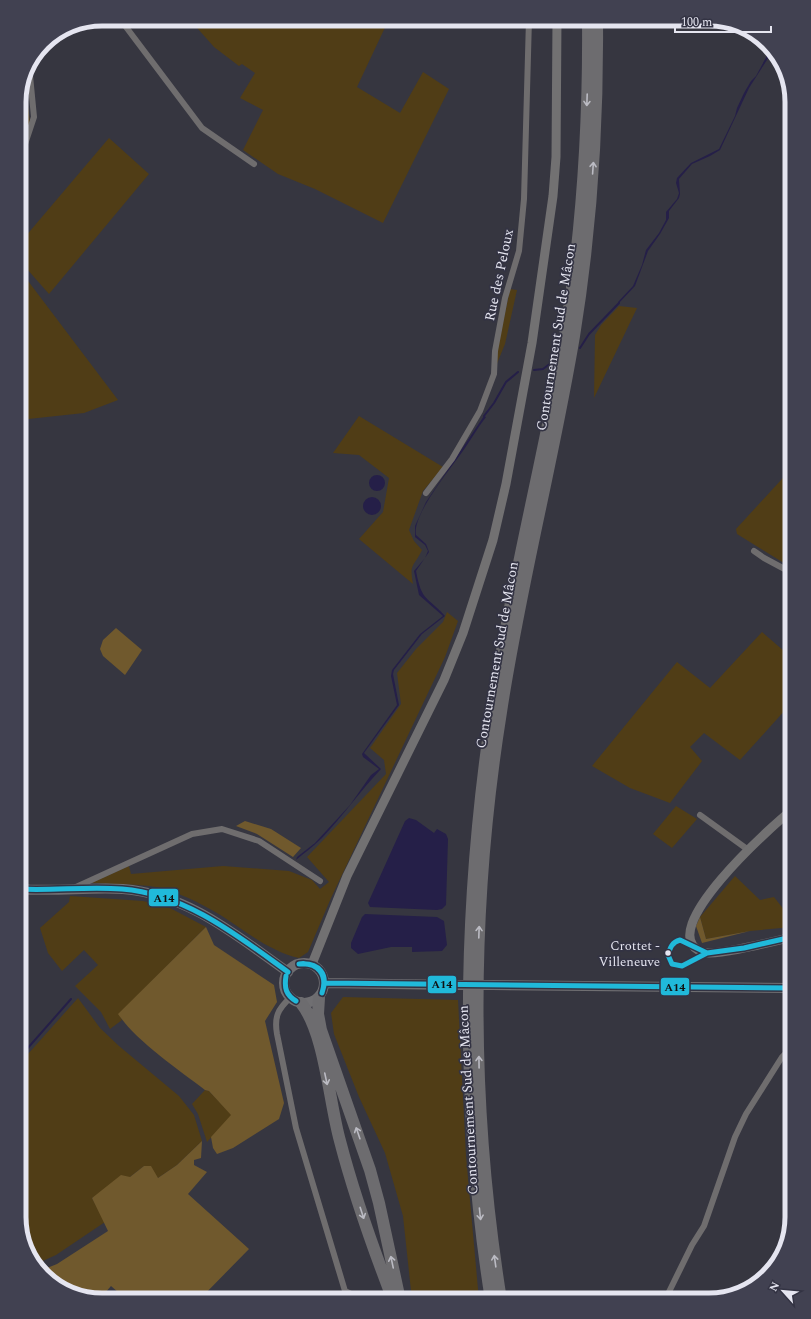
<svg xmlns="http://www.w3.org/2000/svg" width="811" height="1319" font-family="Spectral,serif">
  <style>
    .green { fill: #503d16 }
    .forest { fill: #70592d }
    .water { fill: #251f48 }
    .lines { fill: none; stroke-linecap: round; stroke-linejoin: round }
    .stream { stroke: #251f48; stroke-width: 2 }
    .street { stroke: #6f6d6e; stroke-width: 6 }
    .secondary { stroke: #727172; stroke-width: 9 }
    .primary { stroke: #706f72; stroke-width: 10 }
    .highway { stroke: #6d6c6f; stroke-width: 12 }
    .primary-bridge { stroke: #706f72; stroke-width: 10 }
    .bus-1-casing { stroke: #333343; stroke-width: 8 }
    .bus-1 { stroke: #20b9da; stroke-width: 5 }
    .oneway { stroke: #bbbbc3 }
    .bus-dot { fill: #e5e5f0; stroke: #333343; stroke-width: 1.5 }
    .labels { text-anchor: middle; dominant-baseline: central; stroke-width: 3.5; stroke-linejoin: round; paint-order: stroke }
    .bus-label { font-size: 13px; fill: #e5e5f0; stroke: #333343; text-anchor: end }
    .street-label { font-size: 14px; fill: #e5e5f0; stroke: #333343 }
    .rim { fill: none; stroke: #e5e5f0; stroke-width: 5 }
    .line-badge { stroke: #333343; stroke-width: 1.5 }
    .pale-badge-label { font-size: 11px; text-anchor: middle; font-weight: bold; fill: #111 }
  </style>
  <rect width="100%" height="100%" fill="#363640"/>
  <!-- green -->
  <path class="green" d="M193,19h196l-32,68 43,26 23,-41 26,17 -66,134 -68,-34 -37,-15 -35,-24 20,-40 -23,-12 15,-25 -13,-9 -3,2 -25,-19 -23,-26z
    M24,77l6,44 -11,30v-54z
    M109,138l40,36 -100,120 -30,-34v-16z
    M19,269l99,131 -34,13 -65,7z
    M510,289l7,1 -12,54 -9,22 1,-14z
    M619,306l18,2 -43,90 1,-63 6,-10z
    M359,416l84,51 -20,24 -14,39 5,11 8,9c-8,17 -13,13 -9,34l-54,-45 24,-27 6,-34 -30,-23 -26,-2z
    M792,468v100l-55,-34 -1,-5z
    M447,612l11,9 -13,36 -114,241 -23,54 -9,6c-30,-7 -52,-26 -77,-42 -22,-13 -48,-27 -73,-30 -19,-2 -39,-2 -58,-3l38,-17 2,8 92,-8 66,5 23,9 8,9 9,-7 -22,-25 79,-83 -2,-14 -14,-12 31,-44 -4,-31 19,-24 27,-27z
    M762,632l30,26v37l-6,7 1,6 -47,52 -36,-27 -14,14 12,14 -32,42 -40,-15 -38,-22 85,-104 33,26z
    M676,806l21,13 -25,29 -19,-14z
    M735,876l25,24 14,-3 18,23v7l-42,4 -44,8 -6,-22z
    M70,896l73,5 27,7 36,19 -87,87 3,6 -12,9 -9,-17 -26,-26 23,-21 -14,-15 -22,21 -14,-18 -8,-25 29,-26z
    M343,997l115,3 8,156 13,144h-67l-9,-84 -18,-63 -26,-56 -25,-63 -3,-21z
    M78,998l22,30 19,18 60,50 15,19 8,26 -25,24 -19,13 -14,-12 -14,11 -38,21 13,24 -49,33 -20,9 -8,-10 -9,-37v-153z
    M205,1090l4,1 23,24 -25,27 -9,-28 -6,-10z"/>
  <!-- forest -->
  <path class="forest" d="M116,628l26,22 -17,25 -22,-19 -3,-7 3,-9z
    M245,821l26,8 30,19 -8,9 -36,-23 -21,-8z
    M700,917l6,22 44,-8 -48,12 -6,-17z
    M206,927l8,18 60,40 3,17 -12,19 19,82 -5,16 -46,29 -16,6 -4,-6 -2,-11 20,-22 -22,-24 -4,-1c-27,-21 -68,-48 -87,-76z
    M202,1141l-1,17 -7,2v5l13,7 -19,22 61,55 -50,51h-72l-16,-14 -12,14h-2l-41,-14 -14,-16 15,-6 51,-33 -16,-33 29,-23 9,2 14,-11h7l7,12 19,-13z"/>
  <!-- water -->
  <path class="water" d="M770,50l2,2 -23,36 -29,62 -10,6 -18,8 -13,15 1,15 -1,4 -10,13v7l-9,16 -12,17 -13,35 -16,17 -1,-1 15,-16 9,-21 4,-15 13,-17 7,-13v-8l11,-13 2,-6 -3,-10 1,-5 14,-15 28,-14 16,-33 2,-8 7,-15 7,-12 5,-5z
    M484,416l2,1c-8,10 -14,21 -21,31 -12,18 -53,66 -49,87l10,9 3,8 -13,19c6,31 10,24 29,45l-23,18 -28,36 -1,4 6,31 -35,48 17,16c-21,22 -38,47 -59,69 -8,8 -18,15 -26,22l1,-3 18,-14 35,-38 21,-30 8,-6 -16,-12 -1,-3 35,-49 -6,-29 1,-6 28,-36 23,-18 -24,-21 -5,-24 11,-13 3,-7 -3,-6 -10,-8v-11l11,-24z
    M369 483a8 8 0 1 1 16 0a8 8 0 1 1-16 0Z
    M363 506a9 9 0 1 1 18 0a9 9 0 1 1-18 0Z
    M409,818l7,2 18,13 3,-4 9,5 2,5 -2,66 -4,4 -5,1 -67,-3 -2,-4 37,-82z
    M365,914l72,3 7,4 3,24 -5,6 -30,1v-5h-21l-33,7 -7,-6v-5l11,-26z"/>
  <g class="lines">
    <!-- stream -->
    <path class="stream" d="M580,348l9,-14 30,-31
      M534,370l9,-1 8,-6
      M484,416l10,-13 12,-21 12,-10
      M19,1058l52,-59"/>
    <!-- street -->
    <path class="street" d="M120,19l82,109 52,36
      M25,155l-1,-8 10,-30 -5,-52
      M426,493l26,-34 28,-48 14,-37 1,-23 10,-53 14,-47 5,-52 5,-180
      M754,551l10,7 28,15
      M700,815l47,34
      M19,881l2,-32 -2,-13
      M76,887l116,-53 30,-5 37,12 61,40
      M290,998c-12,11 -16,19 -13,36l19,94 49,163 -2,9
      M345,1291l18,9
      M665,1300l27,-55 12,-19 31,-89 11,-23 36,-57 10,-10"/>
    <!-- secondary -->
    <path class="secondary" d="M792,937c-17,4 -77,20 -90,15 -51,-19 72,-128 90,-142
      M312,964l35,-88 97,-196 19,-47 30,-93 13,-56 26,-141 21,-147 3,-39 1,-138"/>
    <!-- primary -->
    <path class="primary" d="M19,889c35,3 69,-2 104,0 65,5 114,47 165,83
      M284 983a20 20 0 1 1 40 0a20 20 0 1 1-40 0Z
      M325,983l130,2
      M492,985l300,3"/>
    <!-- highway -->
    <path class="highway" d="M319,998l-1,16 3,16 49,140 9,33 21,97
      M301,1003c24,30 28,99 39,138 14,54 33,107 53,159
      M491,1300c-31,-195 -28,-394 1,-588 18,-124 50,-246 72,-370 18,-107 25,-215 24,-323
      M501,1300c-31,-194 -31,-394 0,-588 19,-126 52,-250 73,-376 17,-105 24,-211 23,-317"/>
    <!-- primary-bridge -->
    <path class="primary-bridge" d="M455,985h37"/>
    <defs>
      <path id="bus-1" d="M19,889c34,2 69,-3 103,0 64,5 116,47 166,83
        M680,940l27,13 -25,13 -10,-2 -4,-9c2,-7 4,-13 12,-15z
        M707,953l37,-5 48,-11
        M299,964c20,-2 30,10 23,29
        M299,964c19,-2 29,11 23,29
        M286,976c-2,12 0,19 10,25
        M325,983l467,5"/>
    </defs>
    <!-- bus-1 casing -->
    <use href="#bus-1" class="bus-1-casing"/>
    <!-- bus-1 -->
    <use href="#bus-1" class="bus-1"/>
  </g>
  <!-- one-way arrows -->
  <defs><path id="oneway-shaft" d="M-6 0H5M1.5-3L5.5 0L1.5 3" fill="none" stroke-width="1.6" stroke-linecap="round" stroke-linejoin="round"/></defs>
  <g class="oneway">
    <use href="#oneway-shaft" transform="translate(587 100) rotate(92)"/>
    <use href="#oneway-shaft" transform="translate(593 168) rotate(-86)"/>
    <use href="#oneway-shaft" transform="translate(479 932) rotate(-88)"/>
    <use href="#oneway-shaft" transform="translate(479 1062) rotate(-91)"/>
    <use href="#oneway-shaft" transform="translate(326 1079) rotate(78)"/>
    <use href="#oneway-shaft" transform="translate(358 1133) rotate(-109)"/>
    <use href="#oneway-shaft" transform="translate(362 1213) rotate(72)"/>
    <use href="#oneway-shaft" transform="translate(480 1214) rotate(84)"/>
    <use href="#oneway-shaft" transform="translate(495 1261) rotate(-98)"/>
    <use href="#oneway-shaft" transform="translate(392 1262) rotate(-102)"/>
  </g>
  <!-- markers -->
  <circle class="bus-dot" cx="668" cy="953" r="3.5"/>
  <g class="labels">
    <!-- bus labels -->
    <g class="bus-label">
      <text x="660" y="946">Crottet -<tspan x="660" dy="16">Villeneuve</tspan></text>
    </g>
    <!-- street labels -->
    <g class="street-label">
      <text transform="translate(499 275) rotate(-78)">Rue des Peloux</text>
      <text transform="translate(556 337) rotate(-81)">Contournement Sud de Mâcon</text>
      <text transform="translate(497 655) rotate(-80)">Contournement Sud de Mâcon</text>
      <text transform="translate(468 1100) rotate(-93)">Contournement Sud de Mâcon</text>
    </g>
  </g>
  <!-- crop -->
  <path d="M0 0H811V1319H0ZM102 26H709A76 76 0 0 1 785 102V1217A76 76 0 0 1 709 1293H102A76 76 0 0 1 26 1217V102A76 76 0 0 1 102 26Z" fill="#414151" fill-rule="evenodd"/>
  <path class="rim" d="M102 26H709A76 76 0 0 1 785 102V1217A76 76 0 0 1 709 1293H102A76 76 0 0 1 26 1217V102A76 76 0 0 1 102 26Z"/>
  <g class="line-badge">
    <rect x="148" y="888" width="31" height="19" rx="4" fill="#20b9da"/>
    <rect x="427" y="975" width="30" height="19" rx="4" fill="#20b9da"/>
    <rect x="660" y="977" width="30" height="19" rx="4" fill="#20b9da"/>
  </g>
  <g class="pale-badge-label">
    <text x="164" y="902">A14</text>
    <text x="442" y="988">A14</text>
    <text x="675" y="991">A14</text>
  </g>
  <!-- north arrow -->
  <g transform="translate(783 1291) rotate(297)" stroke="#333343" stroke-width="3" paint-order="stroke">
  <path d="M0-3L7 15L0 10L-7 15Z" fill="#e5e5f0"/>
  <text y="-6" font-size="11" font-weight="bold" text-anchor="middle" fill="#e5e5f0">N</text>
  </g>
  <!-- scale -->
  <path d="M675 26v6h96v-6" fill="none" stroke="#e5e5f0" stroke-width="2"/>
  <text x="681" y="26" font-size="12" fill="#e5e5f0" stroke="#333343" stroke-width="3" paint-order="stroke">100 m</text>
</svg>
